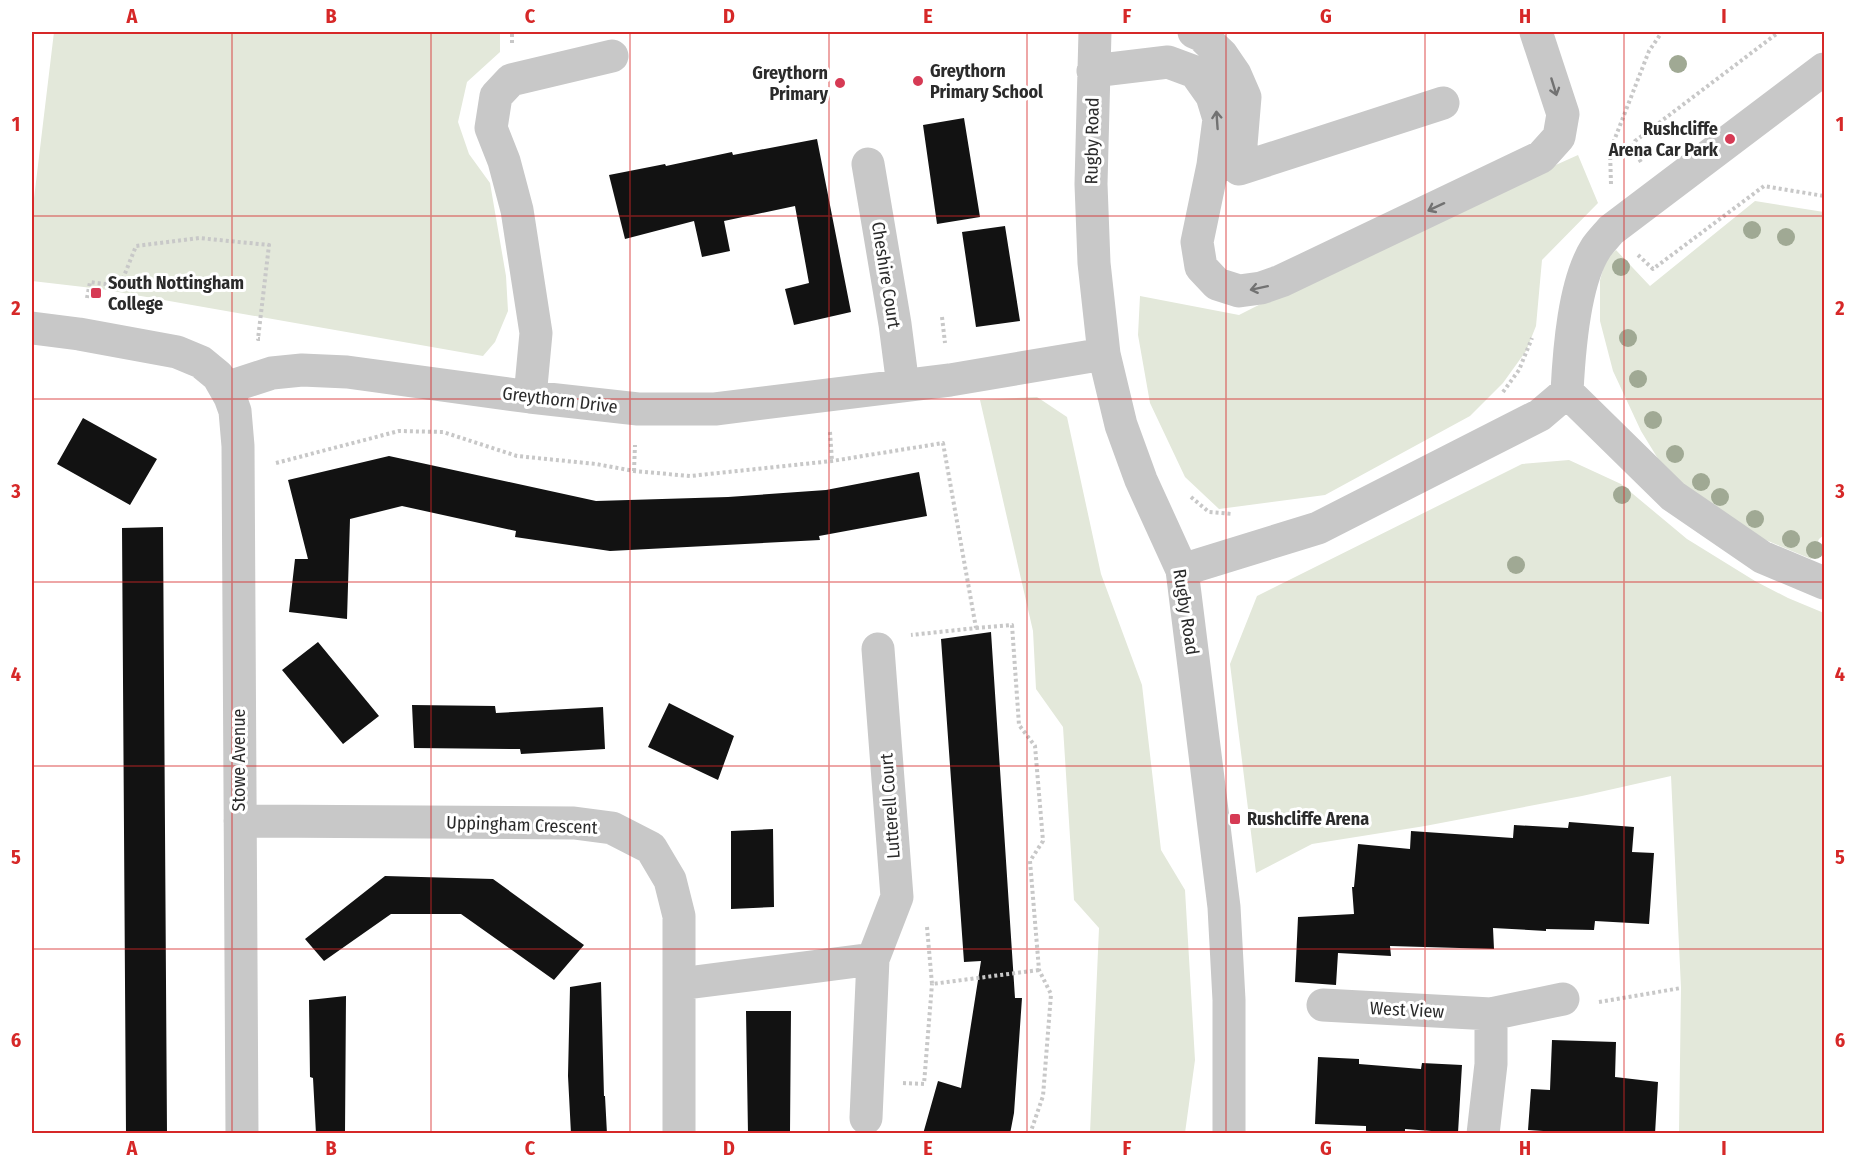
<svg xmlns="http://www.w3.org/2000/svg" width="1856" height="1165" font-family="'Fira Sans Condensed',sans-serif">
  <style>
    .green { fill: #e3e8da }
    .building { fill: #121212 }
    .lines { fill: none; stroke-linecap: round; stroke-linejoin: round }
    .path { stroke: #c8c8c8; stroke-width: 4; stroke-dasharray: 3 3; stroke-linecap: butt }
    .minor { stroke: #c8c8c8; stroke-width: 33 }
    .tree { fill: #a0a994 }
    .oneway { stroke: #727272 }
    .grid { fill: none; stroke: #d62828; stroke-width: 1.5; stroke-opacity: 0.55 }
    .poi-dot { fill: #d63a54; stroke: #fff; stroke-width: 2 }
    .labels { text-anchor: middle; dominant-baseline: central; stroke-width: 6; stroke-linejoin: round; paint-order: stroke }
    .poi-label { font-size: 18px; font-weight: bold; fill: #2b2b2b; stroke: #fff; text-anchor: start }
    .street-label { font-size: 18px; fill: #2b2b2b; stroke: #fff }
    .neatline { fill: none; stroke: #d62828; stroke-width: 2 }
    .grid-label { font-size: 20px; text-anchor: middle; font-weight: bold; fill: #d62828 }
  </style>
  <rect width="100%" height="100%" fill="#fff"/>
  <!-- green -->
  <path class="green" d="M54,32h446v20l-33,30 -9,40 11,32 21,29 16,93 2,35 -13,31 -12,14 -382,-67 -69,-8v-66z
    M1578,155l20,48 -56,57 -6,66 -10,25 -23,32 -33,33 -145,79 -106,14 -34,-32 -35,-74 -12,-68 2,-39 99,19 128,-65z
    M1755,201l69,11v323l-5,4 -8,20 -50,-21 -69,-45 -32,-31 -19,-31 -28,-60 -13,-50v-41l6,-21 10,-9 34,36z
    M1037,397l30,20 34,157 41,111 19,165 24,40 10,170 -10,73h-95l9,-205 -25,-28 -11,-173 -27,-38 -3,-58 -53,-231z
    M1569,460l52,24 66,55 68,42 33,17 36,15v520h-145l2,-145 -10,-212 -89,20 -157,30 -113,18 -56,29 -26,-209 27,-68 265,-132z"/>
  <!-- building -->
  <path class="building" d="M964,118l16,99 -43,7 -14,-99z
    M817,139l34,173 -57,13 -9,-36 24,-6 -14,-77 -71,15 6,30 -28,6 -8,-36 -69,18 -16,-64 56,-11 1,2 66,-14 1,3z
    M1005,226l15,95 -44,6 -14,-95z
    M83,418l74,41 -27,46 -73,-41z
    M389,456l207,45 132,-4 98,-7 93,-18 8,44 -108,20 1,4 -210,11 -95,-14 1,-6 -114,-25 -52,13 -3,100 -58,-7 6,-53h13l-20,-79z
    M163,527l4,607h-41l-4,-606z
    M991,632l24,366h7l-8,115 -4,21h-87l15,-53 23,7 20,-127 -17,1 -23,-323z
    M318,642l61,74 -36,28 -61,-74z
    M669,703l65,33 -16,44 -70,-33z
    M412,705l83,1 1,7 107,-6 2,42 -84,5 -1,-5 -106,-1z
    M1569,822l65,5 -2,25 22,1 -5,71 -54,-3 -1,9 -48,-1v2l-53,-3 1,21 -104,-3 1,10 -53,-3 -2,32 -41,-3 3,-65 56,-3 -2,-27h2l4,-43 52,5 1,-18 102,7 1,-13 54,3z
    M773,829l1,78 -43,2v-78z
    M385,876l108,3 91,66 -30,35 -93,-66h-70l-67,47 -19,-22z
    M601,982l3,114h1l2,38h-36l-3,-58 2,-89z
    M346,996l-1,138h-29l-3,-56 -3,-1 -1,-77z
    M746,1011h45l-1,123h-42z
    M1552,1040l64,2 -1,35 43,5 -3,52h-66l-61,-4 3,-41 19,1z
    M1318,1057l41,2v5l62,5 1,-6 40,2 -4,68 -53,-4v5l-39,-2v-6l-51,-2z"/>
  <g class="lines">
    <!-- path -->
    <path class="path" d="M512,43v-11
      M1641,162l-9,-14 3,-7 144,-109
      M1611,184l-1,-33 39,-100 13,-19
      M1638,255l15,14 111,-83 60,10
      M87,298l3,-16 30,4 16,-40 63,-8 70,7 -11,94h2
      M942,317l3,26
      M1503,392l16,-22 13,-32
      M830,432l2,29
      M276,463l123,-32 44,1 74,24 79,8 38,7 56,5 142,-15 111,-18 33,185 -65,7
      M634,471l1,-26
      M1191,497l18,15 23,2
      M976,628l36,-3 7,100 16,21 8,95 -13,20 9,109 12,24 -8,102 -13,38
      M927,927l5,57 107,-14
      M1599,1002l82,-14
      M903,1083l21,1 8,-100"/>
    <!-- minor -->
    <path class="minor" d="M1095,32l-4,152 3,79 10,91 17,71 20,55 41,90 42,337 5,93v134
      M1194,32l7,3 21,20 13,19 10,23 -6,72 204,-66
      M1824,69l-213,161c-5,6 -11,12 -15,18 -22,34 -27,103 -29,144l106,104 89,61 62,26
      M1093,71l75,-9 27,10 17,24 7,23 -6,46 -16,77 4,25 16,17 22,7 22,-3 20,-7 260,-124 18,-20 4,-23 -27,-82
      M868,164l27,160 8,62
      M32,328l47,6 98,18 24,10 17,14 12,21 5,14 3,35 4,688
      M226,388l46,-15 30,-3 45,2 183,25 108,12h77l235,-29 154,-26
      M530,397l6,-64 -19,-123 -13,-49 -13,-33 5,-32 15,-16 101,-24
      M1182,570l136,-42 222,-113 27,-23
      M240,821l334,2 38,5 39,20 19,32 9,36v218
      M873,959l24,-62 -19,-248
      M679,984l194,-25 -7,159
      M1323,1005l168,9v50l-8,70
      M1491,1014l72,-15"/>
  </g>
  <!-- trees -->
  <g class="tree">
    <circle cx="1678" cy="64" r="9"/>
    <circle cx="1752" cy="230" r="9"/>
    <circle cx="1786" cy="237" r="9"/>
    <circle cx="1621" cy="267" r="9"/>
    <circle cx="1628" cy="338" r="9"/>
    <circle cx="1638" cy="379" r="9"/>
    <circle cx="1653" cy="420" r="9"/>
    <circle cx="1675" cy="454" r="9"/>
    <circle cx="1701" cy="482" r="9"/>
    <circle cx="1622" cy="495" r="9"/>
    <circle cx="1720" cy="497" r="9"/>
    <circle cx="1755" cy="519" r="9"/>
    <circle cx="1791" cy="539" r="9"/>
    <circle cx="1815" cy="550" r="9"/>
    <circle cx="1516" cy="565" r="9"/>
  </g>
  <!-- one-way arrows -->
  <defs><path id="oneway-shaft" d="M-6 0H5M1.5-3L5.5 0L1.5 3" fill="none" stroke-width="1.6" stroke-linecap="round" stroke-linejoin="round" transform="scale(1.5)"/></defs>
  <g class="oneway">
    <use href="#oneway-shaft" transform="translate(1554 87) rotate(73)"/>
    <use href="#oneway-shaft" transform="translate(1217 120) rotate(-94)"/>
    <use href="#oneway-shaft" transform="translate(1436 207) rotate(155)"/>
    <use href="#oneway-shaft" transform="translate(1259 288) rotate(168)"/>
  </g>
  <!-- grid -->
  <path class="grid" d="M232,32v1102M431,32v1102M630,32v1102M829,32v1102M1027,32v1102M1226,32v1102M1425,32v1102M1624,32v1102M32,216h1792M32,399h1792M32,582h1792M32,766h1792M32,949h1792"/>
  <!-- markers -->
  <g class="poi-dot">
    <circle cx="918" cy="81" r="6"/>
    <circle cx="840" cy="83" r="6"/>
    <circle cx="1730" cy="139" r="6"/>
    <rect x="90" y="287" width="12" height="12" rx="3"/>
    <rect x="1229" y="813" width="12" height="12" rx="3"/>
  </g>
  <g class="labels">
    <!-- poi labels -->
    <g class="poi-label">
      <text x="930" y="71">Greythorn<tspan x="930" dy="21">Primary School</tspan></text>
      <text x="828" y="73" text-anchor="end">Greythorn<tspan x="828" dy="21">Primary</tspan></text>
      <text x="1718" y="129" text-anchor="end">Rushcliffe<tspan x="1718" dy="21">Arena Car Park</tspan></text>
      <text x="108" y="283">South Nottingham<tspan x="108" dy="21">College</tspan></text>
      <text x="1247" y="819">Rushcliffe Arena</text>
    </g>
    <!-- street labels -->
    <g class="street-label">
      <text transform="translate(1092 141) rotate(-89)">Rugby Road</text>
      <text transform="translate(886 275) rotate(81)">Cheshire Court</text>
      <text transform="translate(560 400) rotate(7)">Greythorn Drive</text>
      <text transform="translate(1186 612) rotate(81)">Rugby Road</text>
      <text transform="translate(239 760) rotate(-90)">Stowe Avenue</text>
      <text transform="translate(890 806) rotate(-94)">Lutterell Court</text>
      <text transform="translate(522 825) rotate(2)">Uppingham Crescent</text>
      <text transform="translate(1407 1010) rotate(3)">West View</text>
    </g>
  </g>
  <!-- border -->
  <rect width="1856" height="1165" fill="none" stroke="#ffffff" stroke-width="66"/>
  <rect x="33" y="33" width="1790" height="1099" class="neatline"/>
  <g class="grid-label">
    <text x="132" y="23">A</text>
    <text x="331" y="23">B</text>
    <text x="530" y="23">C</text>
    <text x="729" y="23">D</text>
    <text x="928" y="23">E</text>
    <text x="1127" y="23">F</text>
    <text x="1326" y="23">G</text>
    <text x="1525" y="23">H</text>
    <text x="1724" y="23">I</text>
    <text x="16" y="131">1</text>
    <text x="1840" y="131">1</text>
    <text x="16" y="315">2</text>
    <text x="1840" y="315">2</text>
    <text x="16" y="498">3</text>
    <text x="1840" y="498">3</text>
    <text x="16" y="681">4</text>
    <text x="1840" y="681">4</text>
    <text x="16" y="864">5</text>
    <text x="1840" y="864">5</text>
    <text x="16" y="1047">6</text>
    <text x="1840" y="1047">6</text>
    <text x="132" y="1155">A</text>
    <text x="331" y="1155">B</text>
    <text x="530" y="1155">C</text>
    <text x="729" y="1155">D</text>
    <text x="928" y="1155">E</text>
    <text x="1127" y="1155">F</text>
    <text x="1326" y="1155">G</text>
    <text x="1525" y="1155">H</text>
    <text x="1724" y="1155">I</text>
  </g>
</svg>
